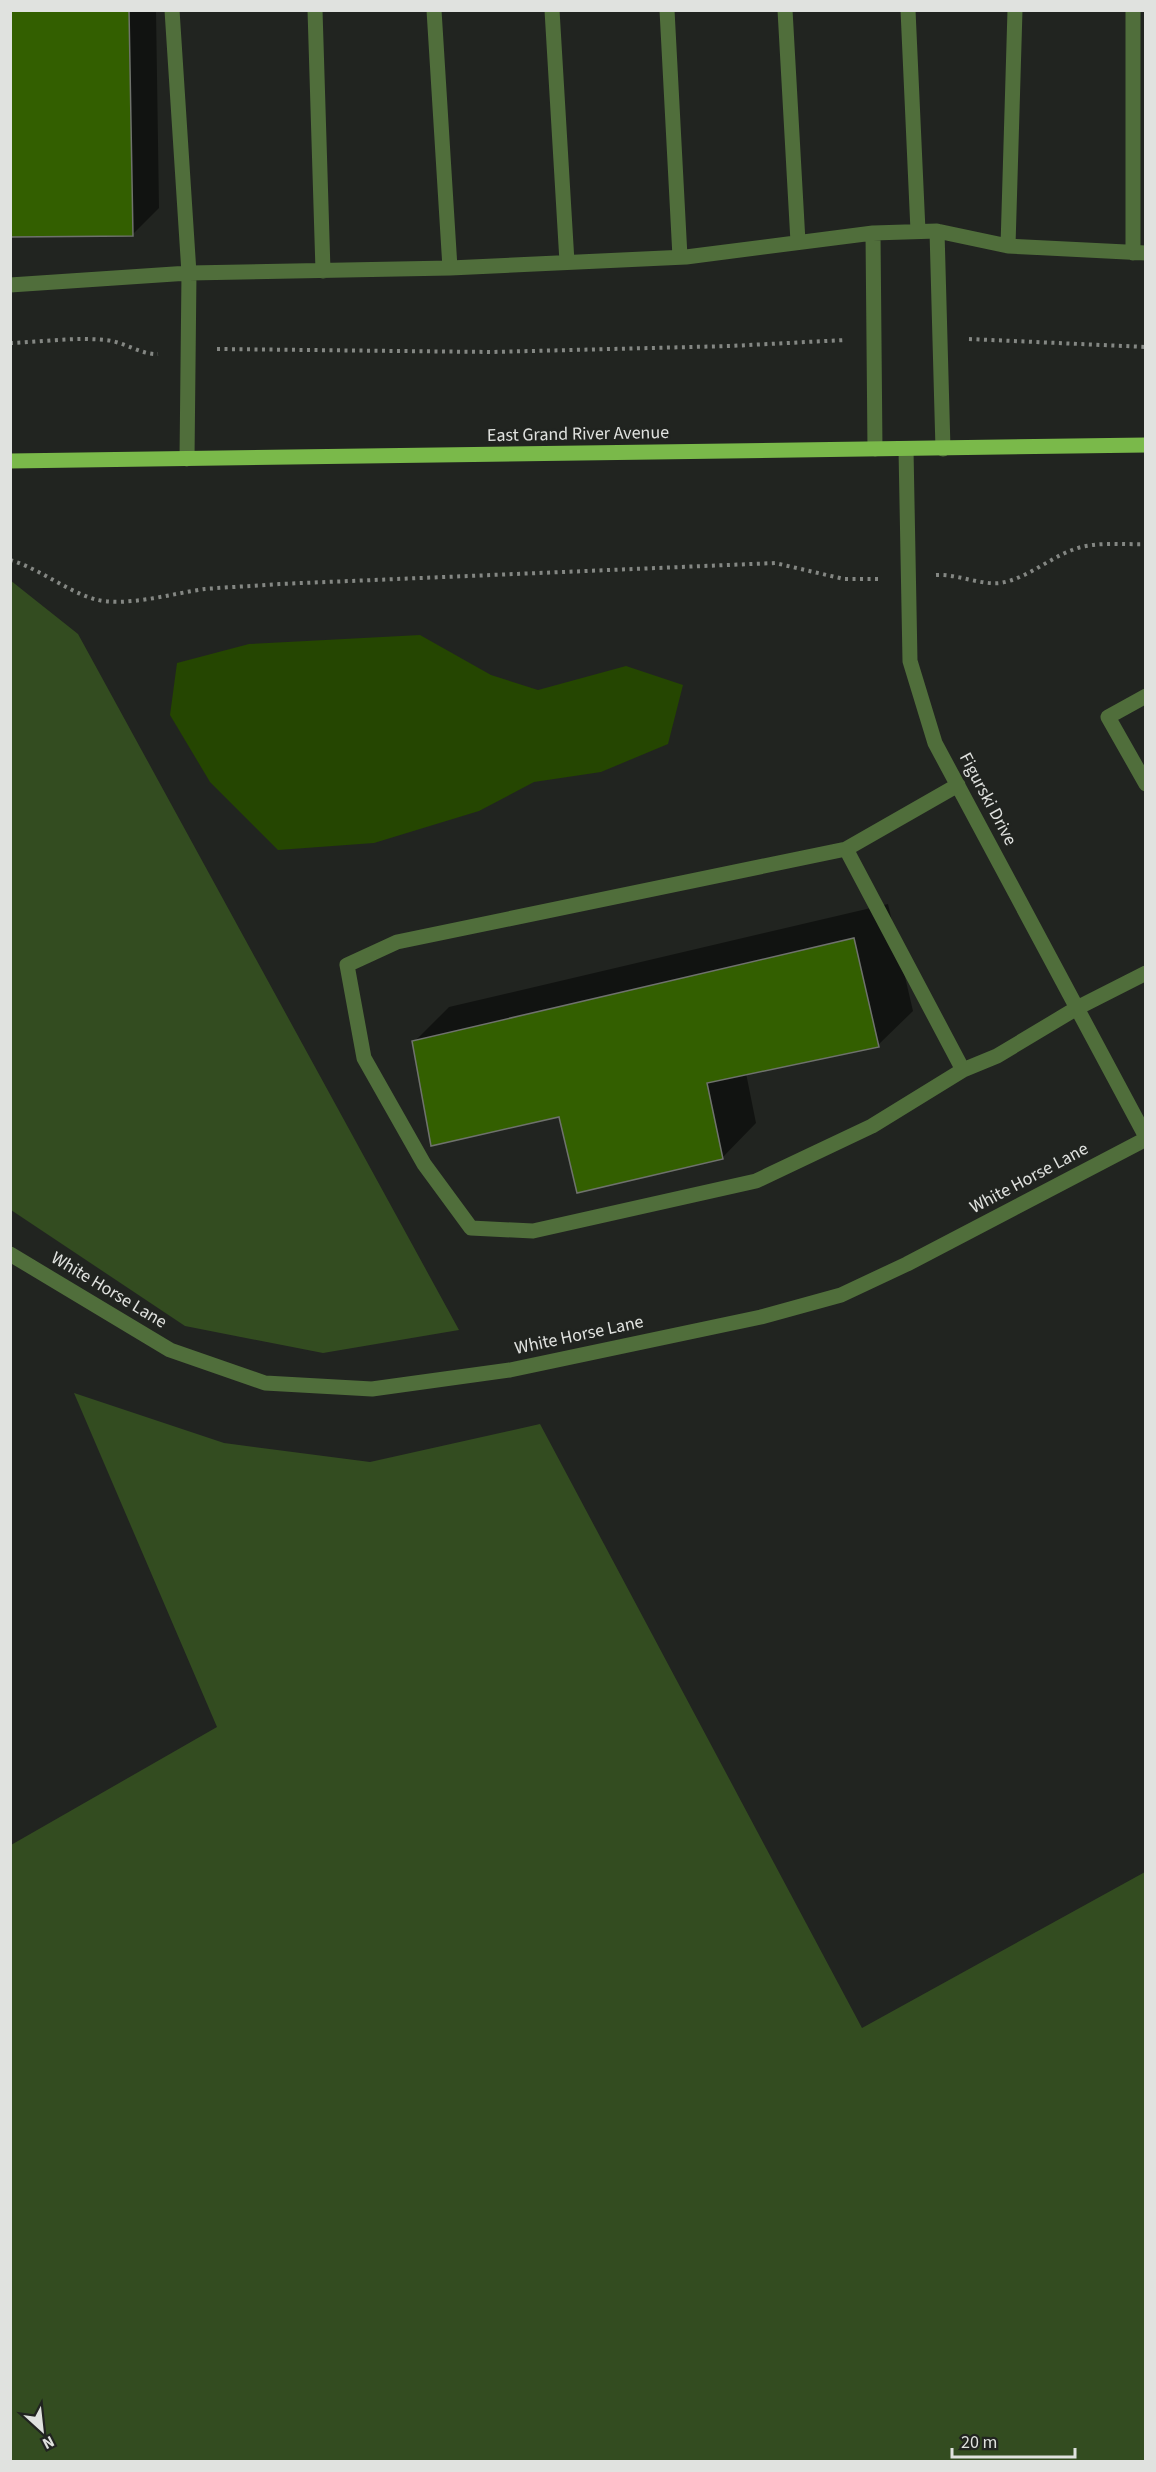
<svg xmlns="http://www.w3.org/2000/svg" width="1156" height="2472" font-family="'Source Sans 3',sans-serif">
  <style>
    .green { fill: #334c20 }
    .water { fill: #254601 }
    .shadow { fill: #0007 }
    .building { fill: #335f00; stroke: #6f726d; stroke-width: 1.5 }
    .lines { fill: none; stroke-linecap: round; stroke-linejoin: round }
    .path { stroke: #848783; stroke-width: 4; stroke-dasharray: 3 4.5; stroke-linecap: butt }
    .minor { stroke: #506e3b; stroke-width: 15 }
    .major { stroke: #7ab94a; stroke-width: 15 }
    .labels { text-anchor: middle; dominant-baseline: central; stroke-width: 4.5; stroke-linejoin: round; paint-order: stroke }
    .street-label { font-size: 18px; fill: #e0e2df; stroke: #212420 }
  </style>
  <rect width="100%" height="100%" fill="#212420"/>
  <!-- green -->
  <path class="green" d="M10,580l68,54 381,696 -136,23 -138,-27 -174,-116z
    M74,1393l150,50 146,19 170,-38 322,604 283,-156v589h-1134v-616l206,-118z"/>
  <!-- water -->
  <path class="water" d="M420,635l71,40 47,15 88,-24 57,19 -15,59 -67,28 -67,10 -55,29 -105,32 -96,7 -68,-68 -40,-67 7,-52 72,-19z"/>
  <!-- shadow -->
  <path class="shadow" d="M10,10h146l3,198 -27,27z
    M888,904l25,107 -35,34 -132,28 10,50 -34,35 -162,-42 -146,-74 35,-35z"/>
  <!-- building -->
  <path class="building" d="M10,10h119l4,226 -123,1z
    M854,938l25,109 -172,36 16,76 -146,34 -18,-76 -128,29 -19,-105z"/>
  <g class="lines">
    <!-- path -->
    <path class="path" d="M969,339l177,8
      M10,343c31,-1 64,-6 95,-3 18,1 36,15 53,14
      M217,349l274,3 239,-6 115,-6
      M10,560c30,9 55,30 84,39 30,9 80,-6 111,-10 24,-2 49,-3 74,-5l496,-21 69,16h37
      M936,575c22,-1 43,10 64,8 26,-4 48,-24 72,-33 22,-9 50,-5 74,-6"/>
    <!-- minor -->
    <path class="minor" d="M315,10l8,261
      M434,10l16,258
      M552,10l15,252
      M667,10l13,247
      M785,10l13,232
      M908,10l10,221
      M1133,10v243
      M937,231l6,218
      M873,233l2,216
      M1008,246l7,-236
      M10,285l179,-12 -17,-263
      M906,449l4,212 25,82 211,394
      M187,459l2,-186 261,-5 236,-11 187,-24 64,-2 71,15 138,7
      M1146,696l-38,21 38,67
      M958,785l-112,64 117,221 34,-14 80,-48 69,-35
      M846,849l-449,93 -50,23 17,93 60,106 47,64 62,3 223,-50 116,-55 91,-56
      M10,1254l160,96 95,33 107,6 138,-19 251,-53 80,-22 66,-31 239,-125"/>
    <!-- major -->
    <path class="major" d="M10,461l1136,-16"/>
  </g>
  <g class="labels">
    <!-- street labels -->
    <g class="street-label">
      <text transform="translate(578 434) rotate(-1)">East Grand River Avenue</text>
      <text transform="translate(988 799) rotate(62)">Figurski Drive</text>
      <text transform="translate(1029 1178) rotate(-28)">White Horse Lane</text>
      <text transform="translate(109 1290) rotate(31)">White Horse Lane</text>
      <text transform="translate(579 1335) rotate(-12)">White Horse Lane</text>
    </g>
  </g>
  <!-- border -->
  <rect width="1156" height="2472" fill="none" stroke="#e0e2df" stroke-width="24"/>
  <!-- north arrow -->
  <g transform="translate(42 2430) rotate(153)" stroke="#212420" stroke-width="4.5" paint-order="stroke">
  <path d="M0-4.5L10 22L0 15L-10 22Z" fill="#e0e2df"/>
  <text y="-9" font-size="16" font-weight="bold" text-anchor="middle" fill="#e0e2df">N</text>
  </g>
  <!-- scale -->
  <path d="M952 2448v9h123v-9" fill="none" stroke="#e0e2df" stroke-width="3"/>
  <text x="961" y="2448" font-size="18" fill="#e0e2df" stroke="#212420" stroke-width="4.5" paint-order="stroke">20 m</text>
</svg>
